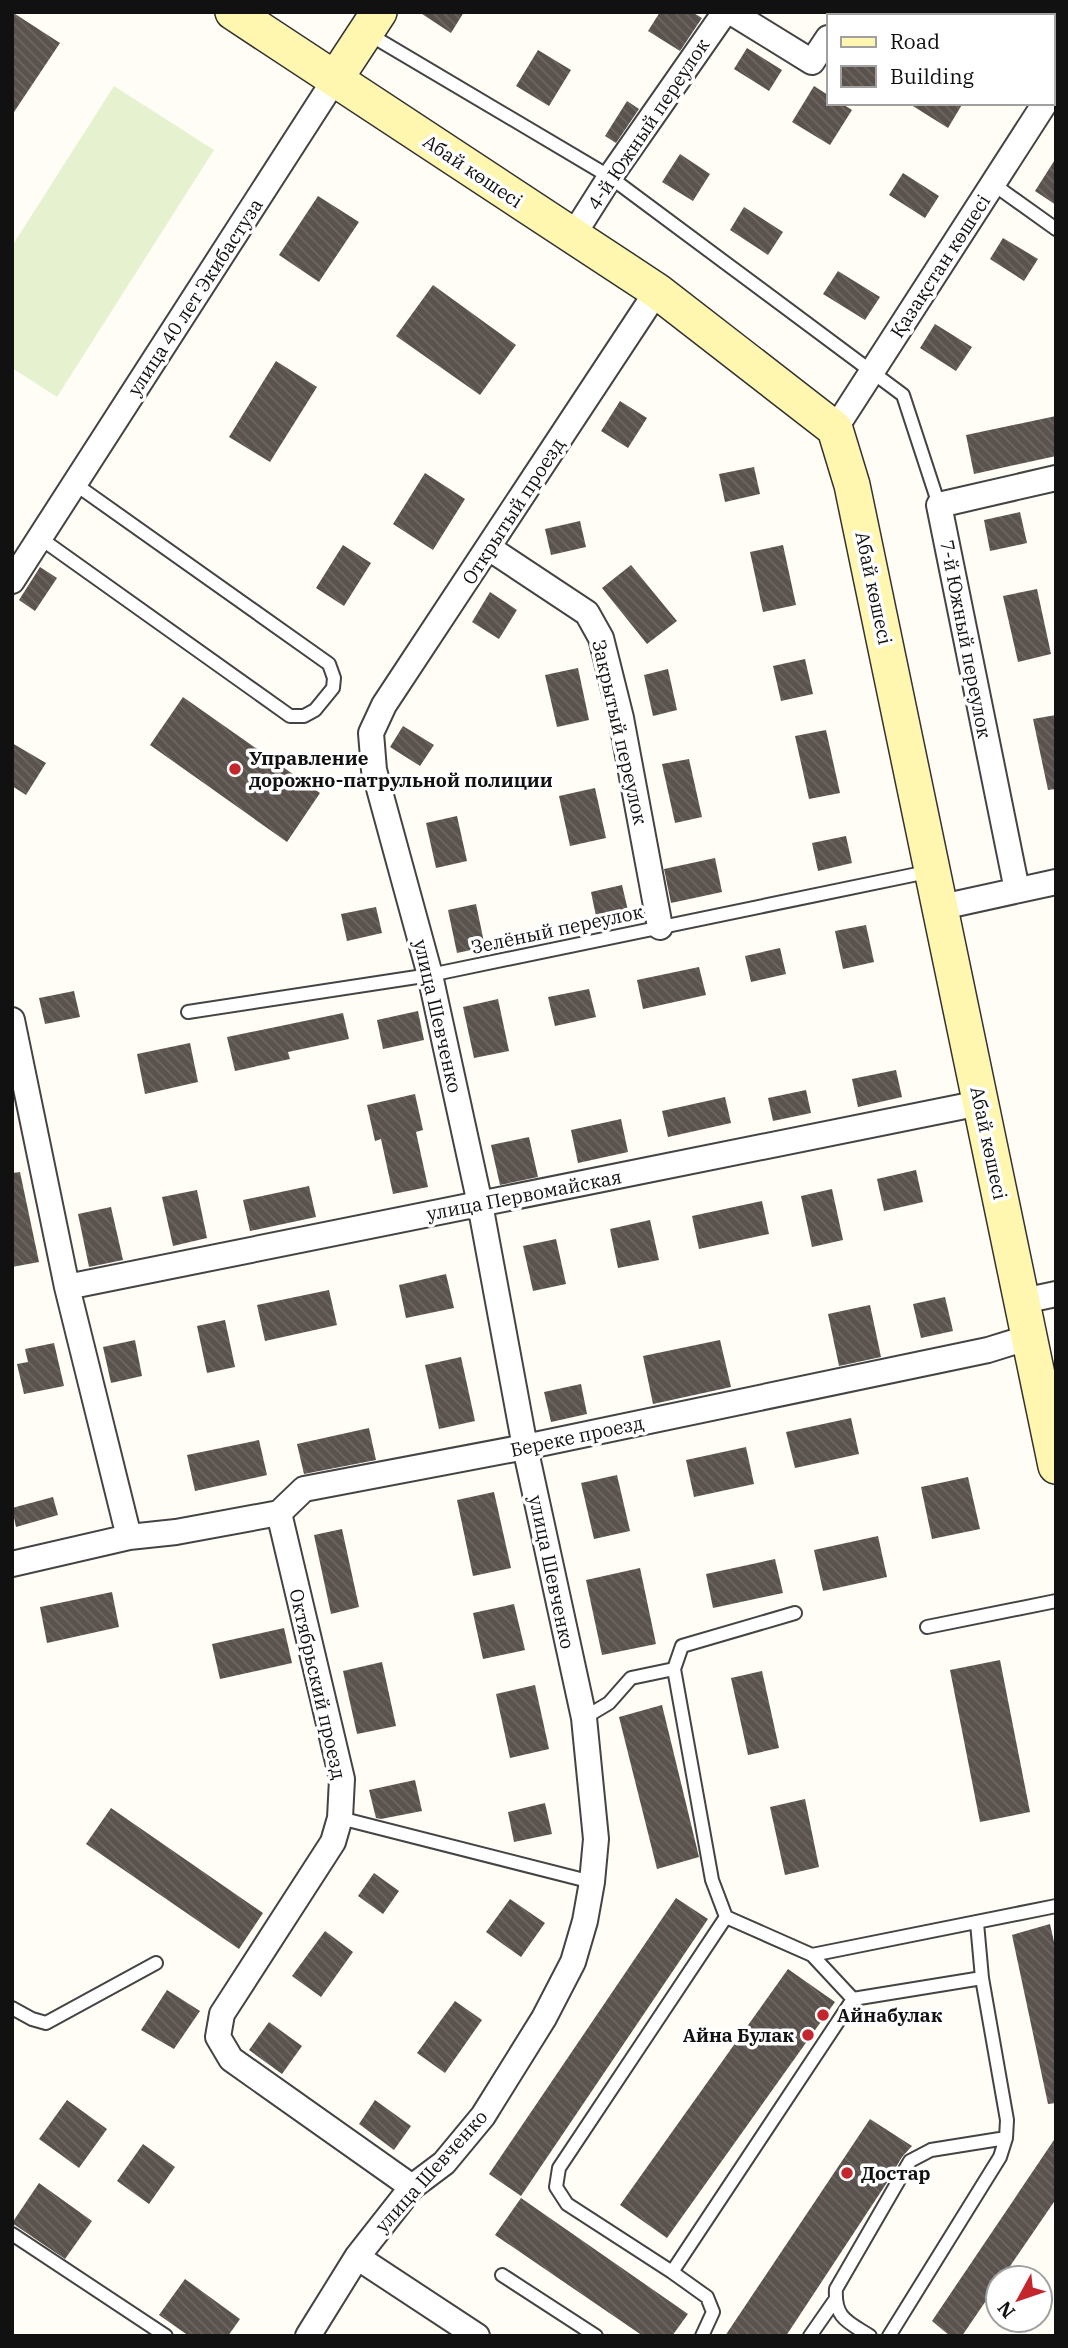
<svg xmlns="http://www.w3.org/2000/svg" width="1068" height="2348" font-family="'IBM Plex Serif',serif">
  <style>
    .pitch { fill: #e6f2cf }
    .building { fill: url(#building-back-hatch) }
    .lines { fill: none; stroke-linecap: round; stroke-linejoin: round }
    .lane-casing { stroke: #444; stroke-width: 16 }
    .street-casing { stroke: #444; stroke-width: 28 }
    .secondary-casing { stroke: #333; stroke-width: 38 }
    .lane { stroke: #fff; stroke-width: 12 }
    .street { stroke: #fff; stroke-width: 24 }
    .secondary { stroke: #fff6b0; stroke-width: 35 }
    .poi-dot { fill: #c4262e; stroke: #fff; stroke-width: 2.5 }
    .labels { text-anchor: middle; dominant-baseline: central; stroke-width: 7; stroke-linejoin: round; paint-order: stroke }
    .street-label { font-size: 19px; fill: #111; stroke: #fff }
    .poi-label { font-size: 19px; font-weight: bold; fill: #111; stroke: #fff; text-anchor: start }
  </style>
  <defs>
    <pattern id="building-back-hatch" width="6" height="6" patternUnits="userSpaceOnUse" patternTransform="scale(1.75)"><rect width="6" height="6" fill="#5a524d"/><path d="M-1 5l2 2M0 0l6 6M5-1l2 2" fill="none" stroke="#6d6662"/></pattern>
  </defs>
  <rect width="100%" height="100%" fill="#fffdf5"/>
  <!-- pitch -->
  <path class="pitch" d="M114,86l100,64 -157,247 -45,-29v-122z"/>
  <!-- building -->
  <path class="building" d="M12,12l48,31 -48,72z
    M419,12h45l-13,21z
    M660,12h32l10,6 -22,33 -32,-20z
    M747,48l35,22 -13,21 -35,-22z
    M538,50l33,20 -22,36 -33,-20z
    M814,86l14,9v8h13l11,7 -22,35 -38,-23z
    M627,101l12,8 -23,34 -11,-7z
    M908,103h55l-15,25z
    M680,154l30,20 -17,27 -31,-19z
    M1056,158v47l-21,-14z
    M903,173l36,23 -14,22 -36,-23z
    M318,196l41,26 -40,60 -40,-27z
    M744,207l39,25 -15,23 -38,-25z
    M1003,238l35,21 -14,22 -34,-22z
    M838,271l42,26 -15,23 -42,-26z
    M433,285l83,60 -36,50 -84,-59z
    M935,324l37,23 -16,24 -36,-23z
    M276,361l41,26 -47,75 -41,-25z
    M620,401l27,17 -19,30 -27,-17z
    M1056,416v40l-82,18 -8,-39z
    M754,467l6,27 -35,8 -6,-28z
    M425,473l40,26 -32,51 -40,-26z
    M1020,512l7,31 -37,8 -6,-31z
    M580,521l6,26 -35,8 -6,-26z
    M343,545l28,18 -27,43 -28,-18z
    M783,545l13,60 -33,7 -13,-60z
    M631,565l46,56 -30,23 -45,-56z
    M40,567l17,11 -22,33 -16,-11z
    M1037,589l14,65 -33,8 -15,-66z
    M490,592l27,18 -18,29 -27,-17z
    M805,659l8,35 -32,7 -8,-35z
    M578,668l11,52 -32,7 -12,-52z
    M668,669l9,41 -24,6 -9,-41z
    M183,697l137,96 -33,49 -137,-97z
    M1056,715v74l-8,1 -15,-71z
    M403,726l31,19 -14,21 -30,-19z
    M826,730l14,63 -31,6 -14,-63z
    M12,743l34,20 -20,32 -14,-9z
    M689,759l13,58 -27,6 -13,-59z
    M595,788l11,50 -36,8 -11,-50z
    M457,816l10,45 -31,7 -10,-45z
    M846,836l6,27 -34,8 -6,-28z
    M715,858l7,34 -51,11 -7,-34z
    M622,885l8,34 -32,7 -7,-34z
    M476,904l9,43 -28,6 -9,-43z
    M376,907l6,26 -35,8 -6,-27z
    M866,925l8,37 -31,7 -8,-38z
    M780,948l6,26 -35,8 -6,-26z
    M699,967l7,28 -63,14 -6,-29z
    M589,989l7,28 -41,9 -7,-29z
    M74,991l6,26 -35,7 -6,-26z
    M498,999l11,52 -35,7 -11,-51z
    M418,1011l6,29 -41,9 -6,-29z
    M343,1013l6,26 -61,13 2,7 -55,12 -8,-34z
    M190,1043l8,39 -53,12 -8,-40z
    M896,1070l6,27 -44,10 -6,-28z
    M806,1090l5,23 -38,8 -5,-23z
    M415,1094l8,36 -7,2 12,55 -35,7 -12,-55 -6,2 -8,-36z
    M725,1097l6,26 -63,14 -6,-26z
    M621,1119l7,33 -50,11 -7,-33z
    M529,1137l9,40 -38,8 -9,-40z
    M916,1170l7,32 -39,9 -7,-32z
    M20,1172l19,90 -27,5v-94z
    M309,1186l7,31 -66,14 -7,-31z
    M832,1189l11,51 -31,7 -11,-51z
    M197,1190l10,48 -34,8 -11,-49z
    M762,1201l7,33 -70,15 -7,-33z
    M111,1207l12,53 -34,7 -11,-53z
    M650,1220l9,40 -41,8 -8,-39z
    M556,1239l10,45 -33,7 -10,-45z
    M446,1274l8,34 -48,10 -7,-33z
    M329,1290l8,35 -72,16 -8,-36z
    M945,1297l8,34 -32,7 -8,-34z
    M870,1305l11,52 -42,9 -11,-52z
    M225,1320l10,47 -28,6 -10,-47z
    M135,1340l7,36 -31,7 -8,-36z
    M720,1340l11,47 -78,17 -10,-48z
    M54,1343l10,43 -40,8 -7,-30 11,-2 -3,-13z
    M461,1357l14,64 -36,8 -14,-64z
    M581,1384l6,30 -36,8 -7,-30z
    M851,1418l8,36 -64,14 -9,-36z
    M369,1428l7,32 -72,14 -7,-30z
    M259,1440l8,35 -72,16 -8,-36z
    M746,1447l8,37 -60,13 -8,-37z
    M617,1475l13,56 -36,8 -13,-56z
    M968,1477l12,52 -48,10 -11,-52z
    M494,1492l17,76 -38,8 -16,-76z
    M53,1497l5,18 -42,12 -4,-19z
    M342,1529l17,78 -28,7 -17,-79z
    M878,1536l9,41 -64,14 -9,-41z
    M775,1559l8,34 -70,15 -7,-34z
    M640,1568l16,76 -54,11 -16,-75z
    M112,1592l7,35 -72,16 -7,-36z
    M514,1604l11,46 -42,9 -10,-46z
    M284,1628l8,35 -72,16 -8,-35z
    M1000,1660l30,152 -50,10 -30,-152z
    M382,1662l14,64 -39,8 -14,-63z
    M762,1671l17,77 -31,7 -17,-77z
    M535,1685l14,64 -39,9 -14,-64z
    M662,1705l37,152 -42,12 -38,-152z
    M415,1780l7,31 -41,8 -5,-1 -7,-28z
    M805,1799l14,68 -34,8 -15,-68z
    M545,1803l7,31 -38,8 -6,-30z
    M111,1808l152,105 -24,36 -153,-105z
    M374,1873l25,18 -16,23 -25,-18z
    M676,1898l32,21 -187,277 -32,-22z
    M510,1899l35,24 -24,34 -35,-25z
    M1050,1924l6,27v152l-8,1 -36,-169z
    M325,1931l28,21 -32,45 -29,-21z
    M788,1969l47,33 -168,236 -47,-33z
    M167,1990l33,21 -26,38 -33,-19z
    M455,2001l27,19 -37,53 -28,-20z
    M269,2022l33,24 -20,28 -33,-24z
    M67,2100l40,29 -28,39 -40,-29z
    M375,2100l36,26 -17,24 -35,-26z
    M870,2119l42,27 -10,11 -16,27 -100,152h-61z
    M1056,2137v62l-54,79h-4v5l-36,53h-12l-18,-15z
    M143,2144l32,23 -26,37 -32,-23z
    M39,2183l53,38 -27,38 -53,-36z
    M521,2198l167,116 -16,22h-29l-148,-101z
    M185,2279l55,40 -12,17h-39l-30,-21z"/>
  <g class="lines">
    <defs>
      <path id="lane" d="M367,33l243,144 293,218 36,110
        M993,184l63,45
        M40,538l250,178h14l11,-6 18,-22 1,-10 -5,-14 -254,-180
        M188,1012l242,-37 502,-104
        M927,1627l129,-26
        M674,1669l8,-23 113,-33
        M584,1718l25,-15 22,-25 43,-9 38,211 14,37 86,38 244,-49
        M340,1818l252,64
        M812,1955l41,44 129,-21
        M12,2008l20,11 14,4 110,-60
        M12,2234l154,102
        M672,2272l181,-273
        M502,2275l94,61
        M702,2336l11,-24 -6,-15 -35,-25 -105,-68 -11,-17 3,-19 167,-251
        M810,2336l25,-36
        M870,2336c-22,-14 -36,-18 -34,-47l74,-128 21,-11 75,-12
        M889,2336l111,-179 6,-19 1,-18 -25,-142 -5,-55"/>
      <path id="street" d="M731,12l81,50 16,-24
        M843,16l2,-4
        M572,237l38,-60 115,-165
        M835,429l210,-326
        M489,548l98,65 14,25 20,80 39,209
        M12,581l323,-502
        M1017,890l-78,-385 117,-27
        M942,907l114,-25
        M12,1020l55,267 62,250
        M67,1287l913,-184
        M1023,1301l33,-7
        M279,1513l63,266 -2,39 -7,24 -111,172 -4,23 13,22 181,128
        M12,1564l117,-27 47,-5 103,-19 25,-24 221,-42 463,-97 42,-13
        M357,2257l120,79
        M308,2336l49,-79 55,-70 32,-24 39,-47 61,-98 29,-56 12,-41 7,-39 4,-43 -12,-121 -59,-271 -45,-243 -50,-229 -56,-205 -3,-37 13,-28 273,-414"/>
      <path id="secondary" d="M233,12l424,279 178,138 17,56 204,981
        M335,79l44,-67"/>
    </defs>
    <!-- lane casing -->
    <use href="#lane" class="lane-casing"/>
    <!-- street casing -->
    <use href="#street" class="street-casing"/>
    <!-- secondary casing -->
    <use href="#secondary" class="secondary-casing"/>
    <!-- lane -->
    <use href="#lane" class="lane"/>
    <!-- street -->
    <use href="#street" class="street"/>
    <!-- secondary -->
    <use href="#secondary" class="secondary"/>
  </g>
  <!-- markers -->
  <g class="poi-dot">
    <circle cx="235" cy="769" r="7"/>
    <circle cx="823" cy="2015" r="7"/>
    <circle cx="808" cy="2035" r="7"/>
    <circle cx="847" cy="2173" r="7"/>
  </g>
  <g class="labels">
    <!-- street labels -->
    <g class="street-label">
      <text transform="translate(648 124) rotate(-56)">4-й Южный переулок</text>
      <text transform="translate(473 171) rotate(34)">Абай көшесі</text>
      <text transform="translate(940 266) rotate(-57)">Қазақстан көшесі</text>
      <text transform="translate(195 297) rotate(-57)">улица 40 лет Экибастуза</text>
      <text transform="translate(513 511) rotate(-57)">Открытый проезд</text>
      <text transform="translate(874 588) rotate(78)">Абай көшесі</text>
      <text transform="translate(966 639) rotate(79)">7-й Южный переулок</text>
      <text transform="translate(620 732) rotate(77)">Закрытый переулок</text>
      <text transform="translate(557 929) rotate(-12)">Зелёный переулок</text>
      <text transform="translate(438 1016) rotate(77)">улица Шевченко</text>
      <text transform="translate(989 1143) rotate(78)">Абай көшесі</text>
      <text transform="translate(524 1195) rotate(-11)">улица Первомайская</text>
      <text transform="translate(577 1436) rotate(-12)">Береке проезд</text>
      <text transform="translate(552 1572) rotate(78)">улица Шевченко</text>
      <text transform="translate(318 1684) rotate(77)">Октябрьский проезд</text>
      <text transform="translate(431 2171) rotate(-48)">улица Шевченко</text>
    </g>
    <!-- poi labels -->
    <g class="poi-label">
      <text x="249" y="758">Управление<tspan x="249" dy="22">дорожно-патрульной полиции</tspan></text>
      <text x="837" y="2015">Айнабулак</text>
      <text x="794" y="2035" text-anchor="end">Айна Булак</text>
      <text x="861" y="2173">Достар</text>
    </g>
  </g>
  <!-- border -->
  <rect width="1068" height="2348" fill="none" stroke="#111111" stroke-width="28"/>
  <!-- legend -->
  <rect x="827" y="14" width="228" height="91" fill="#ffffff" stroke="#a0a0a0" stroke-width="2"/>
  <rect x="841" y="37" width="35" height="10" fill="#fff6b0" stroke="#a0a0a0" stroke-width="2"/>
  <text x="890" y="49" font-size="21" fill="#111111">Road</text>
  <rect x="841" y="66" width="35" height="21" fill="url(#building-back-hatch)" stroke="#a0a0a0" stroke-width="2"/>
  <text x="890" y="84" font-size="21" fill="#111111">Building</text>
  <!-- north arrow -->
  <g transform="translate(1019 2299) rotate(230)"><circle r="33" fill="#ffffff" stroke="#a0a0a0" stroke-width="2"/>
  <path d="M0-5L12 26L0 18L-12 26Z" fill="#c4262e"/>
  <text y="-10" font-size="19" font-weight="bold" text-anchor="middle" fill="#111111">N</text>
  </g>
</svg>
